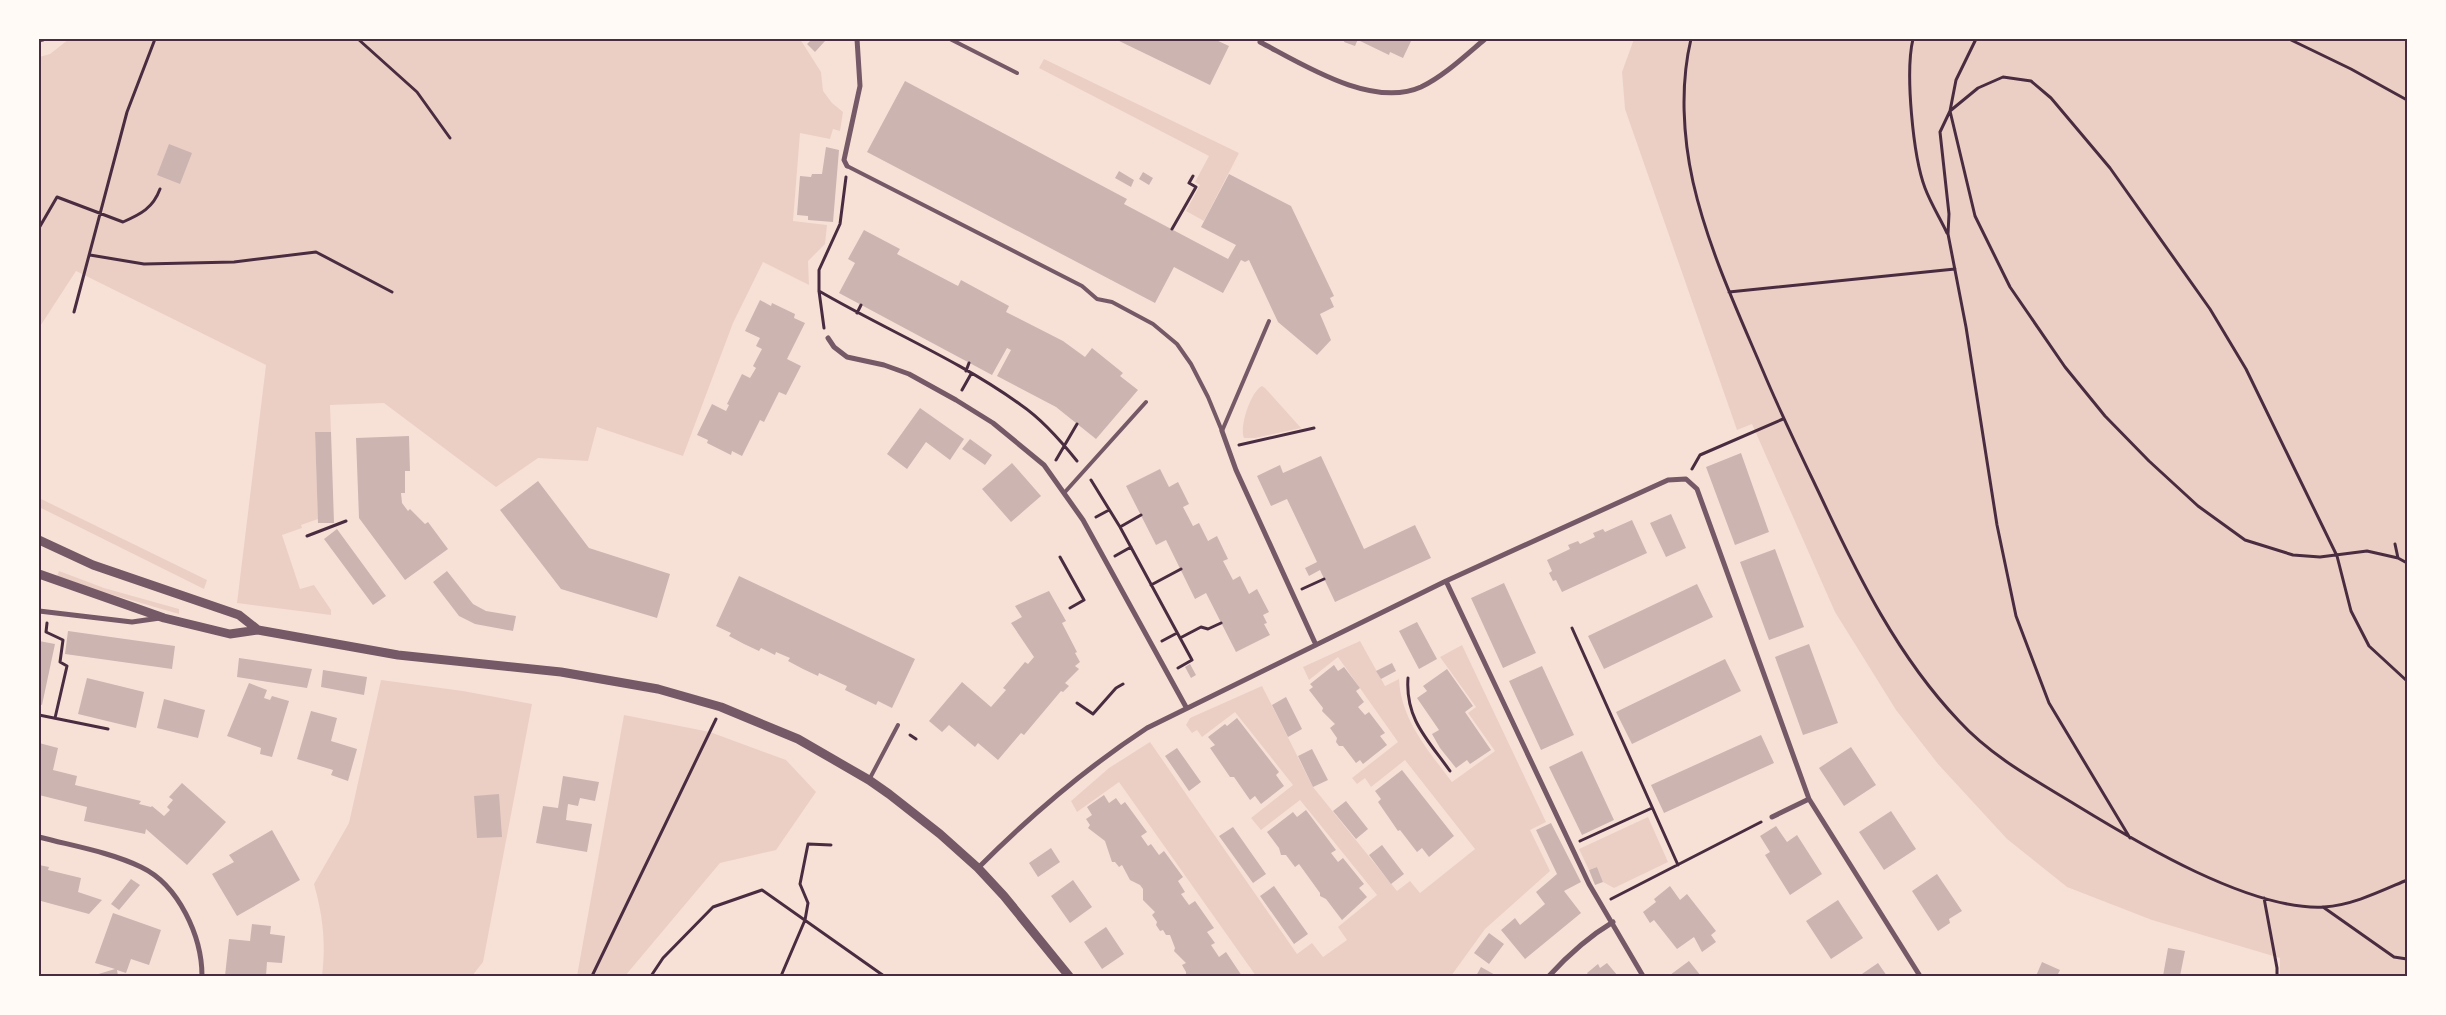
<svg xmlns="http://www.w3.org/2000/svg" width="2446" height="1015" font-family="'Public Sans',sans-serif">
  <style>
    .green { fill: #ebcfc5 }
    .building { fill: #ccb4b1 }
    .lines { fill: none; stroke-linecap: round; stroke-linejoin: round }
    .path { stroke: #4a2c40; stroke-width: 3 }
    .service { stroke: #755966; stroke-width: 4 }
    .minor { stroke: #755966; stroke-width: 5 }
    .tertiary { stroke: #755966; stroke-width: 9 }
    .neatline { fill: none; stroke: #4a2c40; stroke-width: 2 }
  </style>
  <rect width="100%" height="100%" fill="#f7e1d7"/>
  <!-- green -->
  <path class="green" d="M69,39h731l21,33 2,19 9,12 11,9 -3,19 -7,-2 -3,10 -30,-6 -7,88 34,4 -2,19 -17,17 1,24 -46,-23 -30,61 -50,133 -86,-29 -9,34 -50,-3 -42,29 -112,-84 -54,2 1,27h-16l3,87 -17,6 1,3 -20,7 18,54 14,-4 17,25v5l-94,-12 29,-238 -190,-94 -37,57v-271l11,-3z
    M1634,39h773v937h-127v-18l-128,-38 -85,-33 -60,-48 -69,-75 -42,-54 -61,-98 -83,-188 -15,6 -112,-321 -3,-37z
    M1044,59l195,94 -35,68 -18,-10 14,-26 -5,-3 14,-26 -170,-88z
    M1262,386l3,2 36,40 -46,10h-11c-5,-11 7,-47 18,-52z
    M39,498l168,82 -3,9 -165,-82z
    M59,571l45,17 75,21v5l-76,-22 -46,-16z
    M1360,641l25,45 14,-7c2,41 29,71 53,103l43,-31 -27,-38 8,-6 -36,-50 22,-12 84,177 -16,8 20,41 -65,58 -34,47h-195l-137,-194 -42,30 -6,-11 38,-33 41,-26 147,212 15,-11 11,14 24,-17 -9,-13 39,-32 -77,-95 -39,30 -10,-12 42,-33 -58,-73 -33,25 -5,-7 -5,3 -6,-8 4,-7 72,-32 51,101 84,104 13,-10 10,12 55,-44 -70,-89 -34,27 -6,-9 -8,6 -5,-6 46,-36 -60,-85 -29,23 -6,-13z
    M381,680l82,11 69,13 -49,258 -11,14h-150c4,-33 1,-60 -8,-92l35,-61z
    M624,715l86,17 76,28 30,32 -40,58 -56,13 -95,113h-48z
    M1648,817l20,45 -54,26 -11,-6 -6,-15 -8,3 -10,-21z"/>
  <!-- building -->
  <path class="building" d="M812,39h11l2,2 -10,11 -8,-8z
    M1115,39h99l15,7 -19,39z
    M1345,39h13l-3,7 -11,-4z
    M1361,39h51l-9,19 -13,-6 -1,3 -29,-14z
    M905,81l222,118 -3,5 104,55 8,-14 -35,-18 28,-53 62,32 43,90 -4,2 4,9 -14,7 11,26 -14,15 -39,-33 -29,-62 -4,2 -4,-2 -18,33 -49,-26 -19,36 -288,-151z
    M169,144l23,9 -12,31 -23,-9z
    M826,147l13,3 -6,72 -25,-2v-4l-11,-1 3,-39 11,1 1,-3h10z
    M1119,171l15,9 -3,7 -16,-9z
    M1143,172l10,6 -4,7 -10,-6z
    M864,230l36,19 -3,5 61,32 3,-6 48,26 -3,6 57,29 22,16 7,-9 31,25 -3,3 18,14 -42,49 -40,-32 -59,-31 14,-26 -4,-2 -15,27 -153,-82 16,-30 -7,-4z
    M760,300l11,6 1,-3 23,11 -1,4 11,5 -18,36 14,7 -15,29 -7,-3 -15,30 -4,-2 -18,36 -10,-5 -1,4 -24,-12 1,-3 -11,-5 15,-31 14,7 3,-6 -2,-1 15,-30 8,4 6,-10 -3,-2 9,-17 -6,-3 4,-8 -15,-7z
    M920,408l44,31 -14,21 -24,-18 -19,27 -20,-15z
    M315,432h16l3,91h-16z
    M409,436l1,35h-5v22h-4l1,10 6,8 2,-2 15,15 3,-2 20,27 -43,31 -46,-62 -3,-80z
    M970,439l22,16 -7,10 -23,-16z
    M1741,453l28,79 -34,13 -29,-78z
    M1321,456l43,93 51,-24 16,33 -96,44 -15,-32 -11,6 -4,-8 12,-6 -30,-63 -16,7 -14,-30 23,-11 3,8z
    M1012,463l29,33 -30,26 -29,-33z
    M1160,469l9,18 9,-5 11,22 -6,3 10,19 6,-3 9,18 9,-5 11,23 -5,2 10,19 7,-4 9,18 8,-5 12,23 -6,3 4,8 -3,1 6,11 -34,17 -30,-59 -11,6 -29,-59 -10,5 -30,-59z
    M538,481l51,67 81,26 -13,44 -96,-29 -61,-79z
    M1671,514l15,34 -20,9 -16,-34z
    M1632,520l15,33 -85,39 -6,-12 -3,1 -4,-8 3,-2 -5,-11 23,-11 -2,-4 10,-4 2,3 15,-7 -2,-4 10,-4 2,3z
    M337,529l49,67 -13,9 -49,-66z
    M1775,549l29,78 -35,13 -29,-78z
    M447,571l26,33 13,7 30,5 -3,15 -38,-7 -16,-8 -26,-34z
    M739,576l176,83 -23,49 -14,-7 -2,4 -31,-15 2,-4 -28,-13 -1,3 -15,-7 -15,-8 2,-3 -14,-6 -1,3 -14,-7 -2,3 -15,-7 -15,-8 2,-3 -15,-7z
    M1504,583l32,70 -33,15 -32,-70z
    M1697,584l16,33 -109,52 -16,-33z
    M1049,591l17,30 -4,2 15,29 -2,1 5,9 -5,4 4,3 -14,14 4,3 -6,6 -2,-1 -37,44 -3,-2 -23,27 -20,-17 -3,4 -26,-22 -7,7 -13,-11 33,-39 29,25 15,-17 -3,-2 22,-26 3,2 6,-7 -23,-34 11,-6 -7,-11z
    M1417,622l20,37 -18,10 -20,-38z
    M68,631l107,15 -3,23 -107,-15z
    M39,641l16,3 -13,61 -3,-1z
    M1809,644l29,79 -35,12 -28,-78z
    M239,658l73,11 -5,19 -70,-11z
    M1725,659l16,32 -109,53 -16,-32z
    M1392,663l4,8 -15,8 -5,-8z
    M1190,664l6,11 -5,3 -6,-11z
    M1334,665l4,6 6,-4 16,21 -4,3 8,11 -6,5 7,8 4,-3 16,21 -5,3 7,9 -24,19 -3,-4 -4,3 -13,-17h-4l-3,-4 1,-4 -7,-10 5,-4 -13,-13 1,-3 -14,-18 4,-3 -3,-3z
    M1542,666l32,69 -33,15 -32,-69z
    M1447,669l26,37 -8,6 26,38 -21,14 -3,-4 -11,8 -16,-20 -8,-14 7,-4 -22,-32 10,-7 -4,-5z
    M323,670l44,7 -3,18 -43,-8z
    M87,678l57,14 -8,36 -58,-14z
    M249,683l18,7 -3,8 6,2 2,-4 17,5 -17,56 -12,-3 1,-6 -34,-12z
    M1286,697l16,32 -14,8 -16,-32z
    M164,699l41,11 -7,28 -41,-10z
    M311,711l26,7 -6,23 26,8 -9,32 -17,-6 2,-5 -36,-11z
    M1237,718l42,54 -3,3 8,11 -23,18 -6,-8 -5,4 -16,-23h-4l-20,-29 5,-3 -7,-8 17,-13 2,2z
    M1761,735l13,28 -110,50 -13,-28z
    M39,743l19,5 -5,22 24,6 -2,9 66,16 -2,3 12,3 1,-1 12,10 6,-6 -3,-3 6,-7 -4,-3 13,-14 44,39 -39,43 -41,-36 -1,5 -61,-13 3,-14 -48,-12z
    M1851,747l25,38 -32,21 -25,-38z
    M1177,748l24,34 -12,9 -24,-35z
    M1312,749l16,31 -15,7 -15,-31z
    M1582,751l32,69 -32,15 -33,-68z
    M1402,770l52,66 -25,21 -7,-9 -5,4 -17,-22 -2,1 -20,-29 3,-3 -6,-8z
    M563,776l36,6 -4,19 -15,-3 -2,8 -10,-2 -2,16 26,4 -5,28 -51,-9 7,-37 15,2z
    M499,794l3,43 -25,1 -3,-42z
    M1104,795l5,8 7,-5 5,7 4,-3 22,30 -6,4 7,10 3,-2 8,11 5,-4 19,26 -5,4 7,11 -4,2 8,11 6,-4 19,27 -7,4 8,11 -4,2 8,12 7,-5 16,24h-56v-4l-4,-7 4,-2 -12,-12 1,-3 -5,-13h-4l-3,-5 -3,1 -4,-6 1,-3 -5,-7 3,-3 -12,-12v-11l-3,-4 -10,-5 -8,-15 -3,2 -4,-5h-3l-7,-21 -17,-13 2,-3 -4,-6 6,-4 -5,-8z
    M1346,801l22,28 -12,10 -23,-28z
    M1306,810l30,40 -5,3 7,9 5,-4 21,26 -5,4 8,9 -25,23 -16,-21 -6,-3v-3l-21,-29 -4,3 -9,-12h-5l-2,-7 -12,-16 26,-20 4,5z
    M1891,811l25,38 -32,21 -25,-38z
    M1551,823l30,59 -17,9 17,22 -56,46 -24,-29 14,-12 5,7 25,-21 -9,-12 21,-18 -21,-44z
    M1776,826l11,16 10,-7 25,39 -32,21 -25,-40 5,-3 -10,-16z
    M1233,827l33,47 -13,9 -34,-47z
    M272,830l28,50 -63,36 -25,-42 22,-12 -5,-7z
    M1382,845l22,29 -13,10 -22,-29z
    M1051,848l9,14 -22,15 -9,-14z
    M39,865l10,2 -1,3 33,8 -3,14 24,8 -13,14 -48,-13 -2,7z
    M1597,867l6,15 -8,3 -6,-15z
    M1937,874l25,37 -13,8 1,4 -12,8 -26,-40z
    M131,879l9,6 -21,25 -8,-6z
    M1073,880l19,27 -22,16 -19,-27z
    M1274,886l34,48 -14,10 -34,-48z
    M1670,886l10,14 7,-6 29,37 -5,4 5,7 -14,10 -8,-15 -17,12 -23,-29 -4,3 -7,-11 13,-10 -2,-3z
    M1838,900l25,38 -32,21 -25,-38z
    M113,913l48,17 -12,35 -18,-6 -5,14 -9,-3 1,6h-26l23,-7 -20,-6z
    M252,924l19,2 -1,8 15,2 -3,27 -15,-1 -1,14h-41l4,-37 21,2z
    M1106,927l18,27 -22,15 -18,-27z
    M1489,933l15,11 -15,20 -15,-11z
    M2168,948l17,3 -5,25h-17z
    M1689,961l12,15h-30l-1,-1z
    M2042,962l18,8 -3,6h-21z
    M1607,963l11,13h-29l-2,-3 11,-9 2,4z
    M1878,963l9,13h-28z
    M1481,967l16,9h-21z"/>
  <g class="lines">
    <!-- path -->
    <path class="path" d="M358,39l59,53 33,46
      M1691,39c-11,46 -8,98 2,143 15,66 44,128 70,189 18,43 38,84 58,126 37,79 77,160 138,224 33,36 76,59 117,84 62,38 175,106 248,102 29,-2 57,-16 83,-27
      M1913,39c-8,33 0,117 12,149 6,16 15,30 22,45
      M1976,39l-20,41 -6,31 25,105 35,71 55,80 40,49 44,45 49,45 47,34 48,15 27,2 47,-6 31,7 9,5
      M2289,39l62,30 56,31
      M39,228l18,-31 66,25c18,-8 30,-14 37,-33
      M1172,229l24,-42 -7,-4 4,-7
      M90,255l54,9 90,-2 82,-10 76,40
      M819,291c67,39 140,69 202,114 22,15 40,36 56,56
      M1729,292l226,-23
      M74,312l53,-200 28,-73
      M857,313l4,-8
      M824,328l-5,-37v-21l21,-46 6,-47
      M966,371l3,-8
      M962,390l9,-16
      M1239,445l75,-17
      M1056,460l21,-36
      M1692,469l8,-14 83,-36
      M1091,480l29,47 72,133 -14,8
      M1096,517l13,-7
      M1120,527l21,-12
      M307,536l39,-15
      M2395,544l3,14
      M1115,556l16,-9
      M1060,557l24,43 -14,8
      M1151,585l30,-16
      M1302,589l22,-10
      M47,623l-1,9 17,8 -3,22 7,4 -12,52
      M1572,628l106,237
      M1180,638l21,-11 7,2 13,-6
      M1162,641l15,-8
      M1408,678c-3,41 20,62 42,93
      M1077,703l16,11 23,-26 7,-4
      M39,715l69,14
      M910,735l6,4
      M2130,838l-81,-135 -33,-87 -19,-91 -31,-198 -18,-93 1,-20 -9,-82 10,-21 28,-23 25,-11 28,4 20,17 59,70 100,141 36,60 91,187 14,55 18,35 38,35
      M1580,841l72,-33
      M2264,898l13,70v8
      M1611,899l150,-77
      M2323,907l71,50 13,2
      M592,976l124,-257
      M651,976l12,-18 50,-51 49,-17 122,86
      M781,976l24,-56 3,-17 -8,-19 8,-40 23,1"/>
    <!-- service -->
    <path class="service" d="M950,39l67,34
      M847,166l235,120 15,13 15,3 41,22 24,20 14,20 17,33 14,34
      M1222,431l47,-110
      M1065,492l81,-90
      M869,780l29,-55"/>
    <!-- minor -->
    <path class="minor" d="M39,40l4,-1
      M1260,42c42,22 112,67 161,45 23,-11 45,-32 64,-48
      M847,166l-3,-6 16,-74 -3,-47
      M828,338l6,9 13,10 37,8 25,9 47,26 37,23 51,42 39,55 103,187
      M1222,431l14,39 80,175
      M1446,581l143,303 54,92
      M39,611l93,11 28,-4
      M1772,817l37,-18
      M39,837c34,9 71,15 102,30 38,18 61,70 61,109
      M978,868c52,-52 108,-100 169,-140l299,-147 222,-101 18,-1 11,10 112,310 111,177
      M1549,976c20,-22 39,-39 64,-54"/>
    <!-- tertiary -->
    <path class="tertiary" d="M39,540l54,25 146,50 19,15
      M39,574l125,44 66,16 28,-4 140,25 163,17 97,17 63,18 77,32 71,41 20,14 51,40 38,34 26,28 65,80"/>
  </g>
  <!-- border -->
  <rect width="2446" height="1015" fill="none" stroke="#fffaf5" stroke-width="80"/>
  <rect x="40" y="40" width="2366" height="935" class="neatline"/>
</svg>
